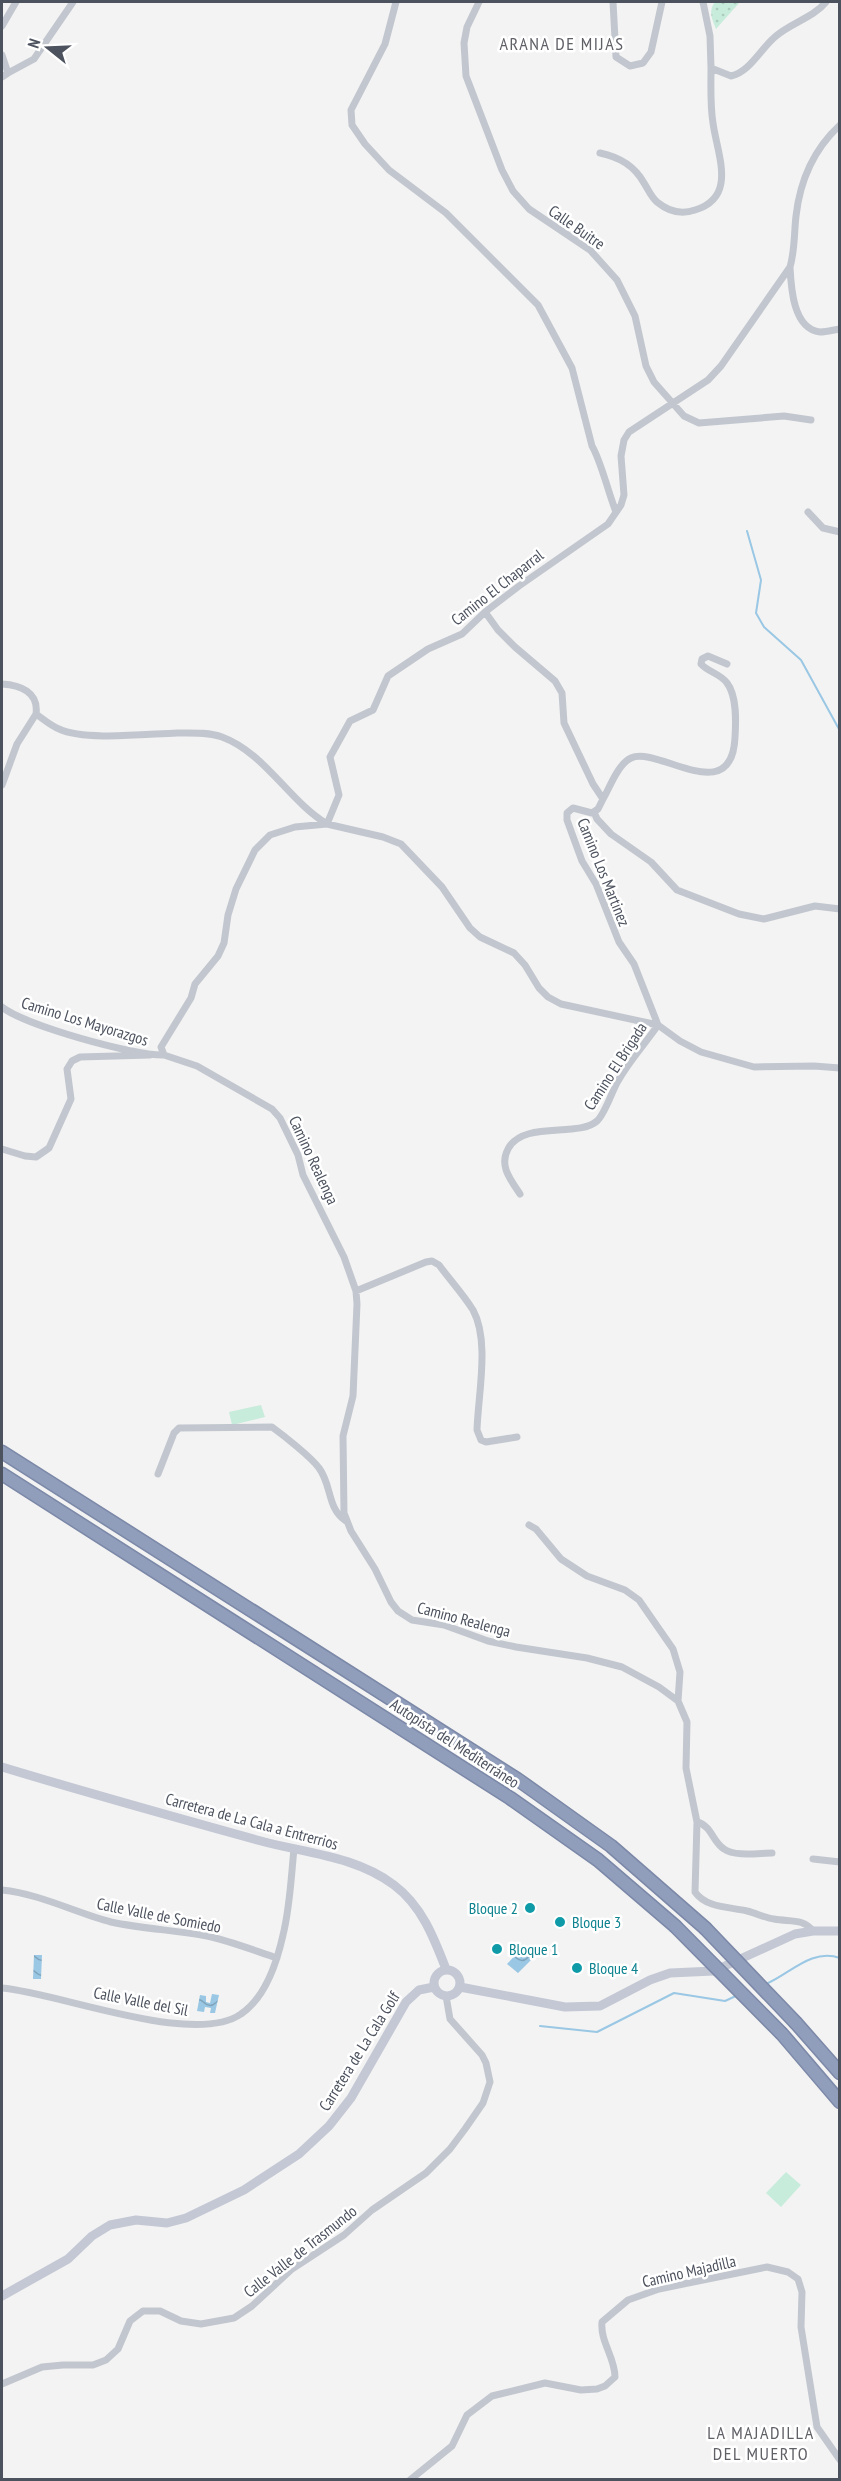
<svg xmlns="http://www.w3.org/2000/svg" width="841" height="2481" font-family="'PT Sans Narrow',sans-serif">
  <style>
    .grass { fill: url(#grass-dots) }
    .green { fill: #c7ecdc }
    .water { fill: url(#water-waves) }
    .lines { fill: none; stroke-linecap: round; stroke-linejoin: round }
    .stream { stroke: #99c7e4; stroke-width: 2 }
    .highway-casing { stroke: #7b88a7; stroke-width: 15 }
    .street { stroke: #c2c7cf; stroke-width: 7 }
    .secondary { stroke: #c3c8d4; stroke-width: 9 }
    .highway { stroke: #909dbb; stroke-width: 12 }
    .highway-bridge-casing { stroke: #7b88a7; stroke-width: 15; stroke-linecap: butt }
    .highway-bridge { stroke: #909dbb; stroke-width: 12 }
    .culture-dot { fill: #0f9aa8; stroke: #fff; stroke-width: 2 }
    .labels { text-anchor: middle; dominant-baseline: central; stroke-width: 5; stroke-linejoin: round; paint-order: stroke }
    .street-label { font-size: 16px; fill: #4c525e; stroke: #fff }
    .culture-label { font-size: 16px; fill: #0d838f; stroke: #fff; text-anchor: start }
    .neighbourhood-label { font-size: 18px; letter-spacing: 1.5px; fill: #606167; stroke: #fff }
  </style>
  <defs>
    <pattern id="grass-dots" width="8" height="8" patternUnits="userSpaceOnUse" patternTransform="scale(1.5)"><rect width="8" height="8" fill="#c7ecdc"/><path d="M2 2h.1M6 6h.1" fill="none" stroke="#adccbf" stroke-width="1.8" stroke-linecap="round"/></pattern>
    <pattern id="water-waves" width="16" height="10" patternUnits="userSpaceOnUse" patternTransform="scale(1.5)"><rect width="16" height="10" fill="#99c7e4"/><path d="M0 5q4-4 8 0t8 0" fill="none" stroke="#7fa4bc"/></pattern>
  </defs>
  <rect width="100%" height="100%" fill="#f4f3f3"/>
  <!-- grass -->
  <path class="grass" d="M715,2h25l-24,27c-4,-10 -8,-18 -1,-27z"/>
  <!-- green -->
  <path class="green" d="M261,1405l4,12 -33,8 -3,-13z
    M786,2172l15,13 -20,22 -15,-14z"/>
  <!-- water -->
  <path class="water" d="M521,1949l11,10 -14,14 -11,-9z
    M34,1955h8l-1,24h-8z
    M212,1994l7,1 -4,18h-5l1,-5 -6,-1 -1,5 -7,-1 3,-16 6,1v6l4,1z"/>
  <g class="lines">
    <!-- stream -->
    <path class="stream" d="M747,531l14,49 -5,33 8,14 37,33 39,71
      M766,1984c24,-10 45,-36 74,-26
      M540,2026l57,6 77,-39 51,8 13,-6"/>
    <defs>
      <path id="highway" d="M2,1452l515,327 94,67 94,82
        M2,1474l508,324 88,62 77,66
        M796,2023l44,50
        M782,2034l58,68"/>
    </defs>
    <!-- highway casing -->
    <use href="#highway" class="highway-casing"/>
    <!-- street -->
    <path class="street" d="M396,2l-11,42 -34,66 1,15 13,19 24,26 57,43 92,92 34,63 20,78c9,15 16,46 24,66
      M479,2l-12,25 -3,16 2,33 36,94 11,21 16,18 61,41 27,30 18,36 11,50 8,16 30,34 15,7 85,-7 27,4
      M613,2l3,55 14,9 13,-3 8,-11 11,-50
      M703,2l7,34 1,32 20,8c19,-4 30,-28 45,-40 15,-13 38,-19 50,-34
      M2,26l14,-24
      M2,55l6,18 -6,4
      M8,73l26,-14 39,-57
      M600,153c19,4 34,12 44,30 4,6 7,14 13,19 11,9 24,13 38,8 43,-13 22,-56 18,-87 -3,-18 -2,-37 -2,-55
      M790,267c1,20 3,62 30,65 7,0 13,-2 20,-3
      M808,512l15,16 17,4
      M485,612l13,18 17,17 40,34 7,12 2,30 29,61 10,15 -5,10 -6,4 -19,-5 -6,5v7l15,41 14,23 23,58 15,22 24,61c-13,19 -29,36 -40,56 -6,10 -13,33 -21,40 -19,17 -74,-1 -89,28 -9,17 2,30 12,45
      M2,684c18,1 37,8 34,30 7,5 15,12 23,15 26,12 87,5 118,4 14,0 32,-1 45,4 43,16 67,64 105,87l12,-29 -9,-38 20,-36 23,-11 15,-34 40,-27 34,-15 23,-22 34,-26 89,-62 13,-19 3,-10 -3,-39 3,-16 5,-8 79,-52 13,-14 69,-99c5,-17 4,-34 6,-51 4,-35 18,-67 44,-91
      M2,785l15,-41 19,-30
      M603,799c7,-12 15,-35 28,-41 26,-13 101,52 104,-21 1,-16 2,-41 -8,-54 -6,-9 -19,-11 -26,-19l1,-5 6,-3 19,8
      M594,812l3,7 14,15 40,28 26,28 62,24 25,5 51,-13 25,3
      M2,1007c22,18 132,49 162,48
      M2,1149l23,7 11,1 13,-9 22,-49 -4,-30 5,-8 8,-4 70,-2
      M356,1291l70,-29 6,-1 7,4c11,15 24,29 34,45 17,31 5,85 4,120l4,10 5,2 31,-5
      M158,1474l16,-41 5,-5 93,-1c11,8 39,30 47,41 13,17 8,41 27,53
      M529,1525l7,4 25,30 26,17 38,14 14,10 34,49 7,23 -2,29
      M697,1822c15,4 15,19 27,27 11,8 35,4 48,4
      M813,1859l27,3
      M2,1890c38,4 72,22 109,32 32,7 64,8 96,14 23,5 46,14 70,22
      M813,1931c-10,-13 -23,-9 -39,-12 -9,-1 -18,-6 -27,-8 -17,-4 -41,-3 -52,-19l2,-70 -11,-54 1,-46 -9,-21 -19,-14 -37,-20 -35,-9 -71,-11 -28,-6 -44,-16 -32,-5 -14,-9 -7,-9 -16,-33 -24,-38 -7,-18 -1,-77 10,-40 4,-92 -1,-13 -12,-34 -41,-82 -5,-20 -18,-37 -8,-9 -75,-43 -33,-11 -3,-8 30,-49 4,-14 23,-28 6,-13 4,-28 8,-26 19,-39 15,-15 25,-8 32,-3 56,13 18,7 41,43 28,41 10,9 34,16 11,12 14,23 9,9 13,7 97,21 22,16 21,11 53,15 60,-1 26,2
      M2,1988c58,5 192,59 239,26 24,-16 36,-52 42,-79 7,-28 8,-57 11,-86
      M2,2384l40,-17 21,-2h30l13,-5 12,-11 12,-28 13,-10h17l21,10 20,3 33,-6 18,-12 40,-37 52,-34 28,-25 54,-37 24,-24 15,-20 18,-26 7,-21 -4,-19 -4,-8 -32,-36 -4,-23
      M410,2480l42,-34 15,-31 25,-19 53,-13 36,7 16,-1 8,-3 10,-9c0,-20 -15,-35 -13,-55l26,-22 31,-11 108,-22 21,5 10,7 4,13 -1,35 16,100 23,33"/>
    <!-- secondary -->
    <path class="secondary" d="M2,1767c86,26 172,50 259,74 44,12 95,15 133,44 28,21 40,53 52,84
      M434 1983a13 13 0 1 1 26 0a13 13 0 1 1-26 0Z
      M460,1987l105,20 35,-1 50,-26 20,-7 44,-2 81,-37 18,-3h27
      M2,2296l66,-37 24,-23 18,-11 26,-5 31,3 19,-5 58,-28 55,-36 30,-28 22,-28 55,-96 13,-12 15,-3"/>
    <!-- highway -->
    <use href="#highway" class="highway"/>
    <defs>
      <path id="highway-bridge" d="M675,1926l107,108
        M705,1928l91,95"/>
    </defs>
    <!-- highway-bridge casing -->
    <use href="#highway-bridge" class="highway-bridge-casing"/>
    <!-- highway-bridge -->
    <use href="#highway-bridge" class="highway-bridge"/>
  </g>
  <!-- markers -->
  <g class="culture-dot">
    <circle cx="530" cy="1908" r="6"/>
    <circle cx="560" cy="1922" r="6"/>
    <circle cx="497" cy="1949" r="6"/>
    <circle cx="577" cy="1968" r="6"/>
  </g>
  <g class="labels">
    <!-- street labels -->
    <g class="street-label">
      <text transform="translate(577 227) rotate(35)">Calle Buitre</text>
      <text transform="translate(497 587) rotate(-38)">Camino El Chaparral</text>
      <text transform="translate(604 872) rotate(68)">Camino Los Martinez</text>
      <text transform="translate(85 1021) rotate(17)">Camino Los Mayorazgos</text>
      <text transform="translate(615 1066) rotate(-57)">Camino El Brigada</text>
      <text transform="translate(314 1160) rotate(65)">Camino Realenga</text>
      <text transform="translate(464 1619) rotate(15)">Camino Realenga</text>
      <text transform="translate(455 1743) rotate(33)">Autopista del Mediterráneo</text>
      <text transform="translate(252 1821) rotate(15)">Carretera de La Cala a Entrerrios</text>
      <text transform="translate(159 1915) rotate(11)">Calle Valle de Somiedo</text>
      <text transform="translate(141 2001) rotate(11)">Calle Valle del Sil</text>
      <text transform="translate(359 2051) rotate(-58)">Carretera de La Cala Golf</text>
      <text transform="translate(300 2251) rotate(-38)">Calle Valle de Trasmundo</text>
      <text transform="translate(689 2271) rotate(-13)">Camino Majadilla</text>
    </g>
    <!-- culture labels -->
    <g class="culture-label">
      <text x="518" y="1908" text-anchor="end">Bloque 2</text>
      <text x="572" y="1922">Bloque 3</text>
      <text x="509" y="1949">Bloque 1</text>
      <text x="589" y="1968">Bloque 4</text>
    </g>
    <!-- neighbourhood labels -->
    <g class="neighbourhood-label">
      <text x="562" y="43">ARANA DE MIJAS</text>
      <text x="761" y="2432">LA MAJADILLA<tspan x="761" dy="21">DEL MUERTO</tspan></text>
    </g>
  </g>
  <!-- border -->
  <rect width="841" height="2481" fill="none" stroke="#4c525e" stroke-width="6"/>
  <!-- north arrow -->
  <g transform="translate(48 48) rotate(288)" stroke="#ffffff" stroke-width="4.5" paint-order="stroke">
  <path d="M0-4.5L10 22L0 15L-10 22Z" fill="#4c525e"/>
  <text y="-9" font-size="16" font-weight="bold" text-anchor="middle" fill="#4c525e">N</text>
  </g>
</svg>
